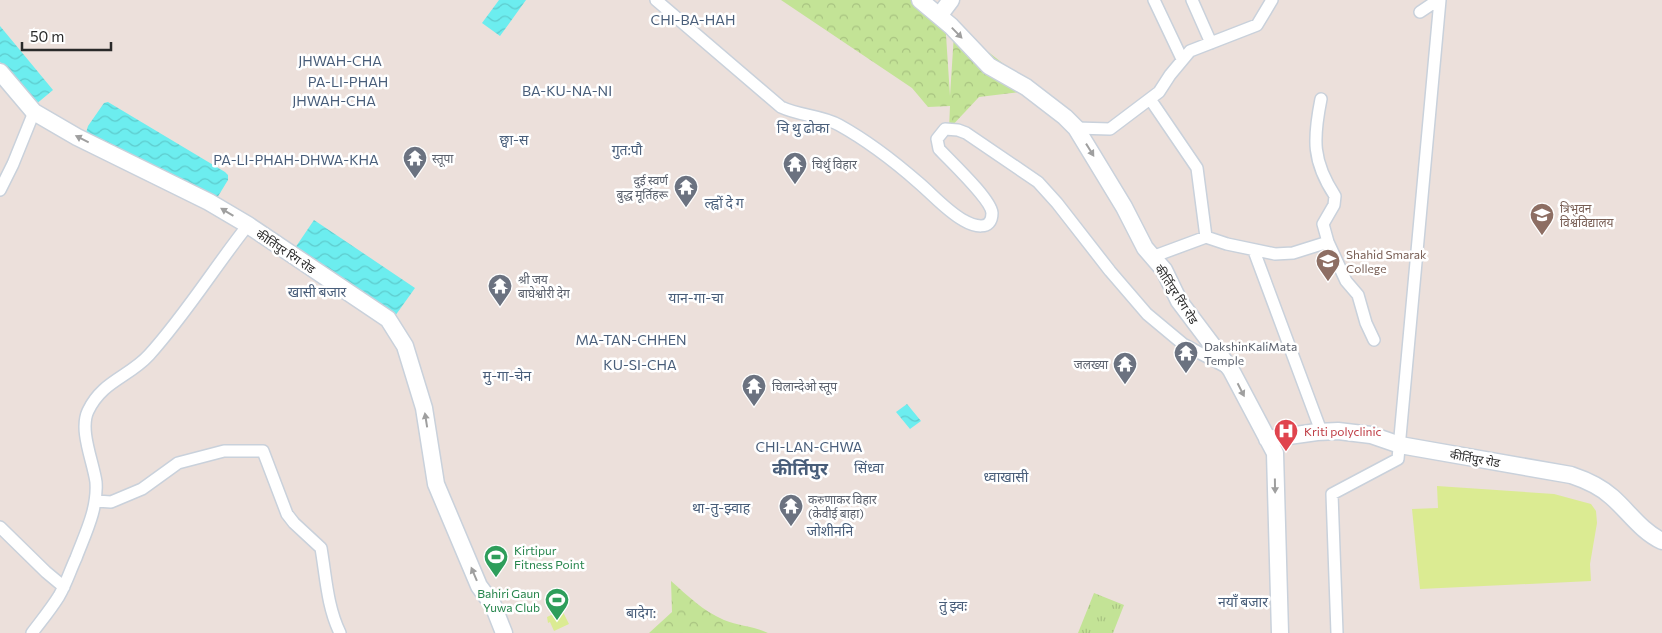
<svg xmlns="http://www.w3.org/2000/svg" width="1662" height="633" font-family="Commissioner,'Noto Sans Devanagari',sans-serif">
  <style>
    .forest { fill: url(#forest-crowns) }
    .park { fill: url(#park-tufts) }
    .pitch { fill: #dbeb92 }
    .water { fill: url(#water-waves) }
    .lines { fill: none; stroke-linecap: round; stroke-linejoin: round }
    .street-casing { stroke: #c9d1db; stroke-width: 14 }
    .secondary-casing { stroke: #c9d1db; stroke-width: 19 }
    .street { stroke: #fff; stroke-width: 11 }
    .secondary { stroke: #fff; stroke-width: 16 }
    .oneway { fill: #9f9f9f }
    .labels { text-anchor: middle; dominant-baseline: central; stroke-width: 5; stroke-linejoin: round; paint-order: stroke }
    .worship-label { font-size: 12px; fill: #5b616d; stroke: #fff; text-anchor: start }
    .education-label { font-size: 12px; fill: #785e54; stroke: #fff; text-anchor: start }
    .street-label { font-size: 12px; fill: #292929; stroke: #fff }
    .health-label { font-size: 12px; fill: #be3a42; stroke: #fff; text-anchor: start }
    .leisure-label { font-size: 12px; fill: #27864d; stroke: #fff; text-anchor: start }
    .neighbourhood-label { font-size: 14px; fill: #495e7a; stroke: #fff }
    .district-label { font-size: 18px; font-weight: bold; fill: #495e7a; stroke: #fff }
  </style>
  <defs>
    <pattern id="forest-crowns" width="20" height="18" patternUnits="userSpaceOnUse" patternTransform="scale(1.25)"><rect width="20" height="18" fill="#c3e396"/><path d="M2 6a3 3 0 1 1 6 0M12 15a3 3 0 1 1 6 0" fill="none" stroke="#a8c381"/></pattern>
    <pattern id="park-tufts" width="24" height="20" patternUnits="userSpaceOnUse" patternTransform="scale(1.25)"><rect width="24" height="20" fill="#c3e396"/><path d="M3 7l-1-3M5 7V3M7 7l1-3M15 17l-1-3M17 17v-4M19 17l1-3" fill="none" stroke="#a8c381"/></pattern>
    <pattern id="water-waves" width="16" height="10" patternUnits="userSpaceOnUse" patternTransform="scale(1.25)"><rect width="16" height="10" fill="#6cedef"/><path d="M0 5q4-4 8 0t8 0" fill="none" stroke="#5ecbcd"/></pattern>
  </defs>
  <rect width="100%" height="100%" fill="#ece0db"/>
  <!-- forest -->
  <path class="forest" d="M781,0h147l26,23 -8,12 4,61 4,-62 5,-5 78,61 -58,7 -30,32 1,-23 -22,1 -16,-19z
    M671,581c17,15 32,30 53,39 14,6 30,6 44,13h-119l23,-21z"/>
  <!-- park -->
  <path class="park" d="M1094,593l30,12 -11,28h-35z"/>
  <!-- pitch -->
  <path class="pitch" d="M1437,486l117,8 37,10 5,7 1,12 -7,41 1,17 -171,8 -8,-80 26,-1z
    M562,610l7,14 -15,7 -4,-9 -2,1 -1,-6z"/>
  <!-- water -->
  <path class="water" d="M499,0h27l-26,36 -18,-13z
    M0,26l53,64 -18,15 -35,-43z
    M108,102l117,70 3,3v5l-11,18 -131,-65 2,-7 16,-23z
    M314,220l101,68 -20,28 -100,-68z
    M907,404l14,17 -11,8 -14,-17z"/>
  <g class="lines">
    <defs>
      <path id="street" d="M656,0l125,107c19,9 40,8 58,18 29,16 56,37 80,58 14,12 28,28 44,37 10,6 29,12 29,-7 -1,-14 -42,-52 -53,-64l-2,-10 8,-10 13,1 8,3 72,49 19,21 53,68 37,43 36,30 43,23
        M1154,0l28,59
        M1192,0l19,43
        M1420,12l18,-12
        M1150,99l47,69 9,69
        M1321,99c-8,40 -9,62 14,97l-1,9 -11,19 5,18 18,39 12,14 8,28 8,17
        M1076,128l34,1 49,-37 11,-17 20,-24 67,-26 15,-25
        M0,190l13,-26 21,-52
        M1254,251l67,180
        M1152,257l54,-20 21,7 48,10 18,-1 35,-11
        M96,501l15,1 31,-13 36,-26 46,-12h39l24,63 7,9 27,25c5,29 6,58 19,85
        M0,527l46,45 18,15
        M32,633c9,-12 19,-24 27,-37 7,-12 11,-25 17,-38 9,-24 22,-49 20,-76 -3,-21 -17,-52 -8,-71 14,-30 41,-34 61,-56 37,-41 65,-87 99,-130
        M1337,633l-5,-139 66,-35 42,-459"/>
      <path id="secondary" d="M920,0l31,26 38,40 37,21 39,30 11,11 48,79 21,41 19,22 15,31 52,69 44,83 5,180
        M939,16l12,-16
        M0,72l34,40 43,25 132,65 39,23 140,94 17,27 19,62 12,76 43,102 14,19 11,28
        M1267,439l50,-7 21,-1 33,4 29,10 171,30c15,5 29,11 41,22 17,15 29,34 50,44"/>
    </defs>
    <!-- street casing -->
    <use href="#street" class="street-casing"/>
    <!-- secondary casing -->
    <use href="#secondary" class="secondary-casing"/>
    <!-- street -->
    <use href="#street" class="street"/>
    <!-- secondary -->
    <use href="#secondary" class="secondary"/>
  </g>
  <!-- one-way arrows -->
  <defs><path id="oneway-solid" d="M-6-.8H1V-3.2L6.5 0L1 3.2V.8H-6Z" transform="scale(1.25)"/></defs>
  <g class="oneway">
    <use href="#oneway-solid" transform="translate(957 33) rotate(46)"/>
    <use href="#oneway-solid" transform="translate(82 139) rotate(-153)"/>
    <use href="#oneway-solid" transform="translate(1090 150) rotate(58)"/>
    <use href="#oneway-solid" transform="translate(227 212) rotate(-149)"/>
    <use href="#oneway-solid" transform="translate(1241 390) rotate(63)"/>
    <use href="#oneway-solid" transform="translate(426 420) rotate(-99)"/>
    <use href="#oneway-solid" transform="translate(1275 486) rotate(89)"/>
    <use href="#oneway-solid" transform="translate(474 574) rotate(-113)"/>
  </g>
  <!-- icons -->
  <defs>
    <symbol id="temple-pin" viewBox="-11 -11 22 30"><path d="M0 17L-7.5 6A9.5 9.5 0 1 1 7.5 6Z" fill="#6b7280" stroke="#fff"/><path d="M0-6L5-2H3V0L6.5 2.5H4V6H1.5V3h-3V6H-4V2.5H-6.5L-3 0V-2H-5Z" fill="#fff"/></symbol>
    <symbol id="university-pin" viewBox="-11 -11 22 30"><path d="M0 17L-7.5 6A9.5 9.5 0 1 1 7.5 6Z" fill="#8d6e63" stroke="#fff"/><path d="M0-5L7-2L0 1L-7-2ZM-4 1L0 2.5L4 1V4Q0 6-4 4Z" fill="#fff"/></symbol>
    <symbol id="hospital-pin" viewBox="-11 -11 22 30"><path d="M0 17L-7.5 6A9.5 9.5 0 1 1 7.5 6Z" fill="#e0444e" stroke="#fff"/><path d="M-5-5h3v3.5h4V-5h3V5h-3V1.5h-4V5h-3Z" fill="#fff"/></symbol>
    <symbol id="stadium-pin" viewBox="-11 -11 22 30"><path d="M0 17L-7.5 6A9.5 9.5 0 1 1 7.5 6Z" fill="#2e9e5b" stroke="#fff"/><path d="M0-5a6.5 5 0 1 0 0 10a6.5 5 0 1 0 0-10ZM-3.5-1.8h7v3.6h-7Z" fill="#fff"/></symbol>
  </defs>
  <g fill-rule="evenodd">
    <use href="#temple-pin" x="401" y="144" width="28" height="38"/>
    <use href="#temple-pin" x="781" y="150" width="28" height="38"/>
    <use href="#temple-pin" x="672" y="173" width="28" height="38"/>
    <use href="#university-pin" x="1528" y="201" width="28" height="38"/>
    <use href="#university-pin" x="1314" y="247" width="28" height="38"/>
    <use href="#temple-pin" x="486" y="272" width="28" height="38"/>
    <use href="#temple-pin" x="1172" y="339" width="28" height="38"/>
    <use href="#temple-pin" x="1111" y="350" width="28" height="38"/>
    <use href="#temple-pin" x="740" y="372" width="28" height="38"/>
    <use href="#hospital-pin" x="1272" y="417" width="28" height="38"/>
    <use href="#temple-pin" x="777" y="492" width="28" height="38"/>
    <use href="#stadium-pin" x="482" y="543" width="28" height="38"/>
    <use href="#stadium-pin" x="543" y="586" width="28" height="38"/>
  </g>
  <g class="labels">
    <!-- worship labels -->
    <g class="worship-label">
      <text x="432" y="158">स्तूपा</text>
      <text x="812" y="164">चिर्थु विहार</text>
      <text x="668" y="180" text-anchor="end">दुई स्वर्ण<tspan x="668" dy="14">बुद्ध मूर्तिहरू</tspan></text>
      <text x="518" y="279">श्री जय<tspan x="518" dy="14">बाघेश्वोरी देग</tspan></text>
      <text x="1204" y="346">DakshinKaliMata<tspan x="1204" dy="14">Temple</tspan></text>
      <text x="1108" y="364" text-anchor="end">जलख्या</text>
      <text x="772" y="386">चिलान्देओ स्तूप</text>
      <text x="808" y="499">करुणाकर विहार<tspan x="808" dy="14">(केवीई बाहा)</tspan></text>
    </g>
    <!-- education labels -->
    <g class="education-label">
      <text x="1560" y="208">त्रिभुवन<tspan x="1560" dy="14">विश्वविद्यालय</tspan></text>
      <text x="1346" y="254">Shahid Smarak<tspan x="1346" dy="14">College</tspan></text>
    </g>
    <!-- street labels -->
    <g class="street-label">
      <text transform="translate(286 251) rotate(34)">कीर्तिपुर रिंग रोड</text>
      <text transform="translate(1177 294) rotate(57)">कीर्तिपुर रिंग रोड</text>
      <text transform="translate(1475 458) rotate(10)">कीर्तिपुर रोड</text>
    </g>
    <!-- health labels -->
    <g class="health-label">
      <text x="1304" y="431">Kriti polyclinic</text>
    </g>
    <!-- leisure labels -->
    <g class="leisure-label">
      <text x="514" y="550">Kirtipur<tspan x="514" dy="14">Fitness Point</tspan></text>
      <text x="540" y="593" text-anchor="end">Bahiri Gaun<tspan x="540" dy="14">Yuwa Club</tspan></text>
    </g>
    <!-- neighbourhood labels -->
    <g class="neighbourhood-label">
      <text x="693" y="19">CHI-BA-HAH</text>
      <text x="340" y="60">JHWAH-CHA</text>
      <text x="348" y="81">PA-LI-PHAH</text>
      <text x="567" y="90">BA-KU-NA-NI</text>
      <text x="334" y="100">JHWAH-CHA</text>
      <text x="803" y="127">चि थु ढोका</text>
      <text x="514" y="139">छ्वा-स</text>
      <text x="627" y="149">गुत:पौ</text>
      <text x="296" y="159">PA-LI-PHAH-DHWA-KHA</text>
      <text x="724" y="202">ल्ह्वों दे ग</text>
      <text x="317" y="291">खासी बजार</text>
      <text x="696" y="297">यान-गा-चा</text>
      <text x="631" y="339">MA-TAN-CHHEN</text>
      <text x="640" y="364">KU-SI-CHA</text>
      <text x="507" y="375">मु-गा-चेन</text>
      <text x="809" y="446">CHI-LAN-CHWA</text>
      <text x="869" y="467">सिंध्वा</text>
      <text x="1006" y="476">ध्वाखासी</text>
      <text x="721" y="507">था-तु-झ्वाह</text>
      <text x="830" y="530">जोशीननि</text>
      <text x="1243" y="601">नयाँ बजार</text>
      <text x="953" y="605">तुं झ्वः</text>
      <text x="641" y="612">बादेग:</text>
    </g>
    <!-- district labels -->
    <g class="district-label">
      <text x="800" y="468">कीर्तिपुर</text>
    </g>
  </g>
  <!-- scale -->
  <path d="M22 42v8h89v-8" fill="none" stroke="#292929" stroke-width="2.5"/>
  <text x="30" y="42" font-size="15" fill="#292929" stroke="#ffffff" stroke-width="4" paint-order="stroke">50 m</text>
</svg>
